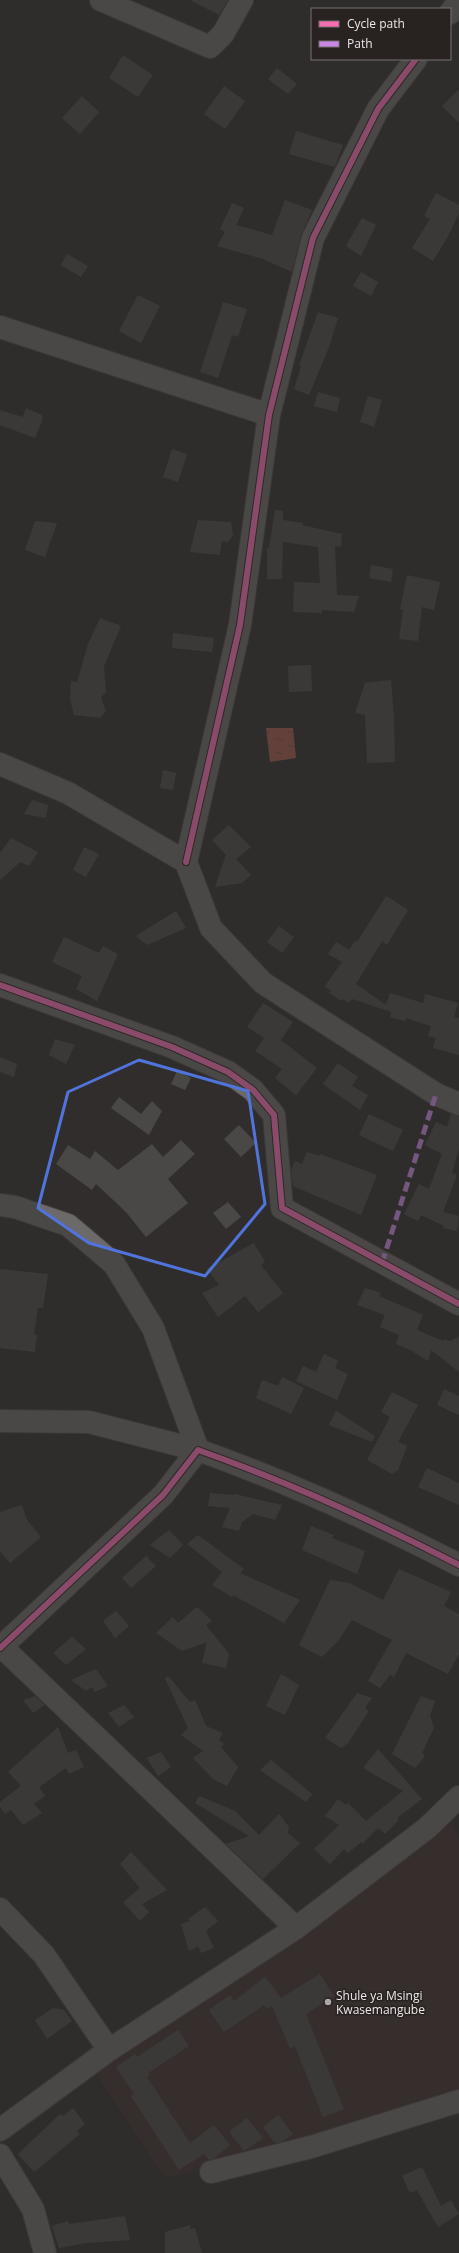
<svg xmlns="http://www.w3.org/2000/svg" width="459" height="2253" font-family="'Open Sans',sans-serif">
  <style>
    .built { fill: #3c302f }
    .water { fill: url(#water-ripples) }
    .building { fill: #4a4847 }
    .lines { fill: none; stroke-linecap: round; stroke-linejoin: round }
    .minor-casing { stroke: #4b4847; stroke-width: 24 }
    .minor { stroke: #6c6969; stroke-width: 22 }
    .quiet { stroke: #c787e3; stroke-width: 5; stroke-dasharray: 10 5; stroke-linecap: butt }
    .cycleway-casing { stroke: #282221; stroke-width: 8 }
    .cycleway { stroke: #f96db3; stroke-width: 6 }
    .marked { fill: none; stroke: #5174dc; stroke-width: 3; stroke-linejoin: round }
    .poi-dot { fill: #aaa7a6; stroke: #282221; stroke-width: 1.5 }
    .labels { text-anchor: middle; dominant-baseline: central; stroke-width: 3; stroke-linejoin: round; paint-order: stroke }
    .poi-label { font-size: 12px; fill: #ece8e7; stroke: #282221; text-anchor: start }
  </style>
  <defs>
    <pattern id="water-ripples" width="26" height="14" patternUnits="userSpaceOnUse"><rect width="26" height="14" fill="#a2574b"/><path d="M2 4q2-2 4 0t4 0M15 11q2-2 4 0t4 0" fill="none" stroke="#744e48"/></pattern>
  </defs>
  <rect width="100%" height="100%" fill="#302d2c"/>
  <!-- built -->
  <path class="built" d="M448,1816l11,24v256l-149,47 -145,35 -72,-109z"/>
  <!-- water -->
  <path class="water" d="M266,728h27l3,30 -26,4z"/>
  <!-- building -->
  <path class="building" d="M190,0h38l-9,15z
    M123,55l30,20 -15,22 -29,-19z
    M277,68l20,16 -9,10 -20,-15z
    M224,86l21,15 -20,28 -21,-15z
    M459,89v34l-17,-17z
    M82,96l17,16 -19,22 -18,-16z
    M296,131l47,14 -8,22 -46,-13z
    M436,193l23,12v8l-12,25 -14,23 -21,-13 18,-29 -6,-3z
    M285,200l27,10 -11,25 -9,37 -29,-13 -46,-13 8,-14 -5,-3 12,-26 12,5 -8,17 36,10z
    M362,218l14,7 -15,31 -15,-10z
    M67,254l21,12 -7,11 -20,-12z
    M361,272l17,10 -7,14 -18,-10z
    M138,295l22,11 -19,37 -22,-12z
    M223,302l24,7 -9,28 -6,-2 -14,43 -18,-6z
    M318,312l20,6 -9,29 -20,48 -15,-6 7,-22 -2,-1z
    M318,392l22,6 -3,14 -23,-6z
    M368,396l14,4 -8,27 -14,-5z
    M26,408l16,7v6l-7,17 -35,-13v-15l23,7z
    M172,449l15,5 -9,28 -15,-5z
    M275,510l8,1v9l20,3 -1,2 40,9 -1,13 -6,-1 2,49 22,1 -5,16 -32,-2v3l-29,-1 1,-30 26,1 -2,-36 -35,-5 -1,37h-15v-31h2z
    M198,520l33,2 2,13 -5,7 -6,-1 -2,14 -30,-3z
    M35,521l22,2 -12,34 -20,-7z
    M371,565l22,4 -2,13 -22,-4z
    M407,575l33,7 -6,28 -12,-3 -4,34 -19,-2 4,-29 -3,-1z
    M100,618l21,8 -17,40 2,26 -5,5 5,14 -6,7 -26,-3 -4,-16 1,-18 6,1 11,-38z
    M173,633l41,5 -2,14 -40,-4z
    M311,665l1,26 -23,1 -1,-26z
    M391,680l3,39 1,43 -28,1 -2,-48 -10,-2 10,-30z
    M163,770l13,3 -3,17 -13,-2z
    M32,800l16,5 -2,13 -22,-4z
    M229,825l22,22 -15,12 15,16 -9,8 -27,4 11,-32 -14,-15z
    M11,838l27,14 -9,14 -9,-4 -20,18v-27z
    M84,847l15,7 -13,23 -13,-7z
    M386,896l22,14 -21,35 -5,-4 -26,43 30,21 4,-12 33,10 2,-9 33,9 -4,14 5,1v37l-26,-7 3,-10 -8,-2 3,-10 -25,-8 -1,3 -15,-4 1,-5 -39,-13 -3,4 -6,-4 -2,2 -12,-8 2,-2 -6,-5 17,-24 -14,-8 8,-12 13,8 6,-9 2,1z
    M176,911l10,17 -39,17 -11,-9z
    M279,926l15,11 -12,16 -15,-11z
    M64,937l35,16 4,-7 15,8 -21,47 -21,-12 6,-13 -30,-14z
    M263,1003l30,19 -12,18 36,28 -21,27 -21,-17 7,-9 -27,-18 9,-13 -17,-11z
    M55,1039l20,6 -9,19 -17,-9z
    M0,1057l17,7 -3,13 -14,-5z
    M338,1063l20,14 -6,9 16,9 -8,15 -37,-26z
    M177,1071l14,7 -6,12 -14,-6z
    M119,1097l22,17 11,-13 10,10 -13,24 -38,-27z
    M369,1114l34,16 -10,21 -34,-16z
    M451,1114l8,2v32l-7,25 5,2 -14,37 16,4 -2,15 -14,-3 1,-2 -23,-11 -3,6 -14,-7 15,-30 10,5 13,-35 -17,-9 11,-23 11,5z
    M239,1125l17,18 -15,14 -17,-18z
    M181,1140l14,14 -27,25 20,24 -42,34 -20,-25 -30,-28 -4,6 -36,-26 12,-19 22,14 5,-8 23,19 34,-26 11,13z
    M307,1152l12,4 1,-2 57,21 -16,40 -68,-29 -2,-15 4,-10 7,3z
    M228,1202l13,15 -15,12 -13,-16z
    M254,1243l11,19 -4,3 22,28 -25,19 -13,-16 -27,21 -16,-24 17,-8 -12,-16z
    M0,1269l48,5 -5,34h-5l-4,26 3,1 -2,17 -35,-4z
    M365,1288l16,5 -2,3 44,19 -6,15 26,11 1,-2 6,2 9,-5v36l-28,-22 -3,11 -18,-11 -14,-6 3,-9 -19,-8 5,-12 -28,-10z
    M324,1354l14,7 -3,7 13,6 -11,26 -41,-19 7,-15 13,6z
    M282,1377l22,11 -13,26 -35,-16 6,-18 16,6z
    M444,1389l15,7v19l-22,-10z
    M392,1392l26,13 -20,37 9,4 -9,24 -6,4 -25,-14 23,-43 -9,-5z
    M336,1411l39,25 -3,6 -43,-17z
    M427,1468l32,15v22l-41,-18z
    M210,1493l24,2 1,-1 47,11 -7,15 -22,-6 -11,8 -3,9 -17,-4 8,-19 -22,-2z
    M22,1505l5,15 14,17 -31,26 -10,-12v-39z
    M311,1526l23,9 -2,3 33,13 -8,23 -55,-24z
    M169,1530l14,15 -13,13 -20,-13z
    M198,1535l46,34 -4,4 60,27 -16,23 -51,-28 -1,2 -20,-12 10,-13 -35,-28z
    M146,1556l10,10 -25,22 -9,-10z
    M399,1569l52,23 -7,14 15,8v40l-11,20 -42,-21 -12,24 -4,-2 -10,13 -12,-7 24,-41 -40,-20 -13,20 -17,17 -23,-12 31,-65 19,3 34,17z
    M197,1607l15,14 -6,4 23,29 -3,14 -24,-5 5,-21 -25,9 -26,-18 17,-16 5,6z
    M116,1611l13,15 -14,12 -12,-17z
    M72,1637l14,12 -20,16 -13,-12z
    M96,1669l12,17 -13,6 -3,-5 -6,4 -15,-11z
    M281,1674l18,11 -14,30 -19,-9z
    M168,1676l22,26 5,-2 11,26 17,7 -4,7 5,4 -3,3 17,20 -11,19 -14,-7 -20,-21 10,-7 -22,-16 7,-7 -23,-50z
    M357,1693l15,5 -7,10 4,3 -21,32 -7,5 -16,-10z
    M35,1696l10,9 -12,8 -10,-13z
    M421,1696l14,5 -5,14 4,13 -12,25 3,3 -10,12 -23,-14z
    M124,1705l10,12 -15,10 -11,-14z
    M58,1727l10,26 8,-3 8,17 -15,7 -3,-6 -27,19 6,9 -11,8 8,9 -19,12 -12,-15 -6,4 -5,-7v-5l21,-16 -13,-14z
    M378,1749l44,50 -25,19 2,2 -14,14 -7,-6 -16,16 -1,-2 -13,11 -4,-4 -14,15 -16,-15 25,-24 -14,-9 13,-17 8,6 2,-2 18,18 37,-30 -40,-23z
    M161,1752l10,15 -13,9 -11,-18z
    M271,1760l41,34 -6,8 -46,-32z
    M199,1796l36,15 24,24 20,-21 10,13 -1,6 12,10 -37,36 -37,-35 23,-8 -54,-33z
    M131,1852l36,38 -25,14 7,8 -9,9 -17,-19 17,-14 -20,-24z
    M205,1907l13,14 -12,10 8,17 -13,5 -3,-7 -9,5 -8,-27 9,-3 -2,-2z
    M320,1974l14,22 -28,18 38,95 -21,8 -28,-71 -5,2 -18,-42 -4,3 -4,-4 -40,27 -15,-22 21,-15 4,6 31,-24 16,21z
    M53,2008l11,2 8,11 -25,18 -12,-19z
    M178,2030l11,16 -41,27 2,2 -3,2 43,66 24,-18 16,20 -17,14 -4,1 -5,-6 -25,16 -48,-74 3,-2 -18,-27 19,-13 2,3z
    M73,2108l12,16 -8,7 3,3 -46,38 -16,-18 42,-40 3,2z
    M278,2115l15,19 -10,7 -8,2 -12,-16z
    M247,2118l16,20 -19,13 -15,-19z
    M422,2167l19,39 10,-6 8,14 -21,13 -21,-37 -7,3 -8,-17z
    M125,2216l5,24 -44,3 -27,5 -7,-22 16,-5 1,3z
    M190,2225v4l5,-1 7,25h-37v-21z"/>
  <g class="lines">
    <defs>
      <path id="minor" d="M101,0l109,47 13,-13 19,-34
        M450,13l9,-12
        M0,327l269,88
        M0,764l68,29 118,69 25,66 52,55 173,111 23,10
        M186,862l54,-237 29,-210 44,-177 65,-129 38,-50
        M0,985l172,62 56,25 25,18 21,25 8,93 177,96
        M0,1205l15,2 53,18 46,39 39,64 45,122
        M0,1421l89,1 109,28
        M2,1647l294,281
        M0,1648l163,-153 35,-45c90,32 176,71 261,115
        M0,1909l44,46 65,95 -109,80
        M109,2050l187,-122 131,-100 32,-31
        M0,2155l33,54 12,44
        M211,2172l100,-25 148,-46"/>
    </defs>
    <!-- minor casing -->
    <use href="#minor" class="minor-casing"/>
    <!-- minor -->
    <use href="#minor" class="minor"/>
    <!-- quiet -->
    <path class="quiet" d="M382,1263l54,-169"/>
    <defs>
      <path id="cycleway" d="M186,862l54,-237 29,-210 44,-177 65,-129 38,-50
        M0,985l172,62 56,25 25,18 21,25 8,93 177,96
        M0,1648l163,-153 35,-45c90,32 176,71 261,115"/>
    </defs>
    <!-- cycleway casing -->
    <use href="#cycleway" class="cycleway-casing"/>
    <!-- cycleway -->
    <use href="#cycleway" class="cycleway"/>
  </g>
  <!-- marked area -->
  <path d="M0 0H459V2253H0ZM139,1060l109,31 17,113 -60,72 -116,-33 -51,-35 30,-116z" fill="#302d2c" fill-opacity=".55" fill-rule="evenodd"/>
  <path class="marked" d="M139,1060l109,31 17,113 -60,72 -116,-33 -51,-35 30,-116z"/>
  <!-- markers -->
  <circle class="poi-dot" cx="328" cy="2002" r="4"/>
  <g class="labels">
    <!-- poi labels -->
    <g class="poi-label">
      <text x="336" y="1995">Shule ya Msingi<tspan x="336" dy="14">Kwasemangube</tspan></text>
    </g>
  </g>
  <!-- legend -->
  <rect x="311" y="8" width="140" height="52" fill="#282221" stroke="#767170"/>
  <rect x="319" y="21" width="20" height="6" fill="#f96db3" stroke="#767170"/>
  <text x="347" y="28" font-size="12" fill="#ece8e7">Cycle path</text>
  <rect x="319" y="41" width="20" height="6" fill="#c787e3" stroke="#767170"/>
  <text x="347" y="48" font-size="12" fill="#ece8e7">Path</text>
</svg>
